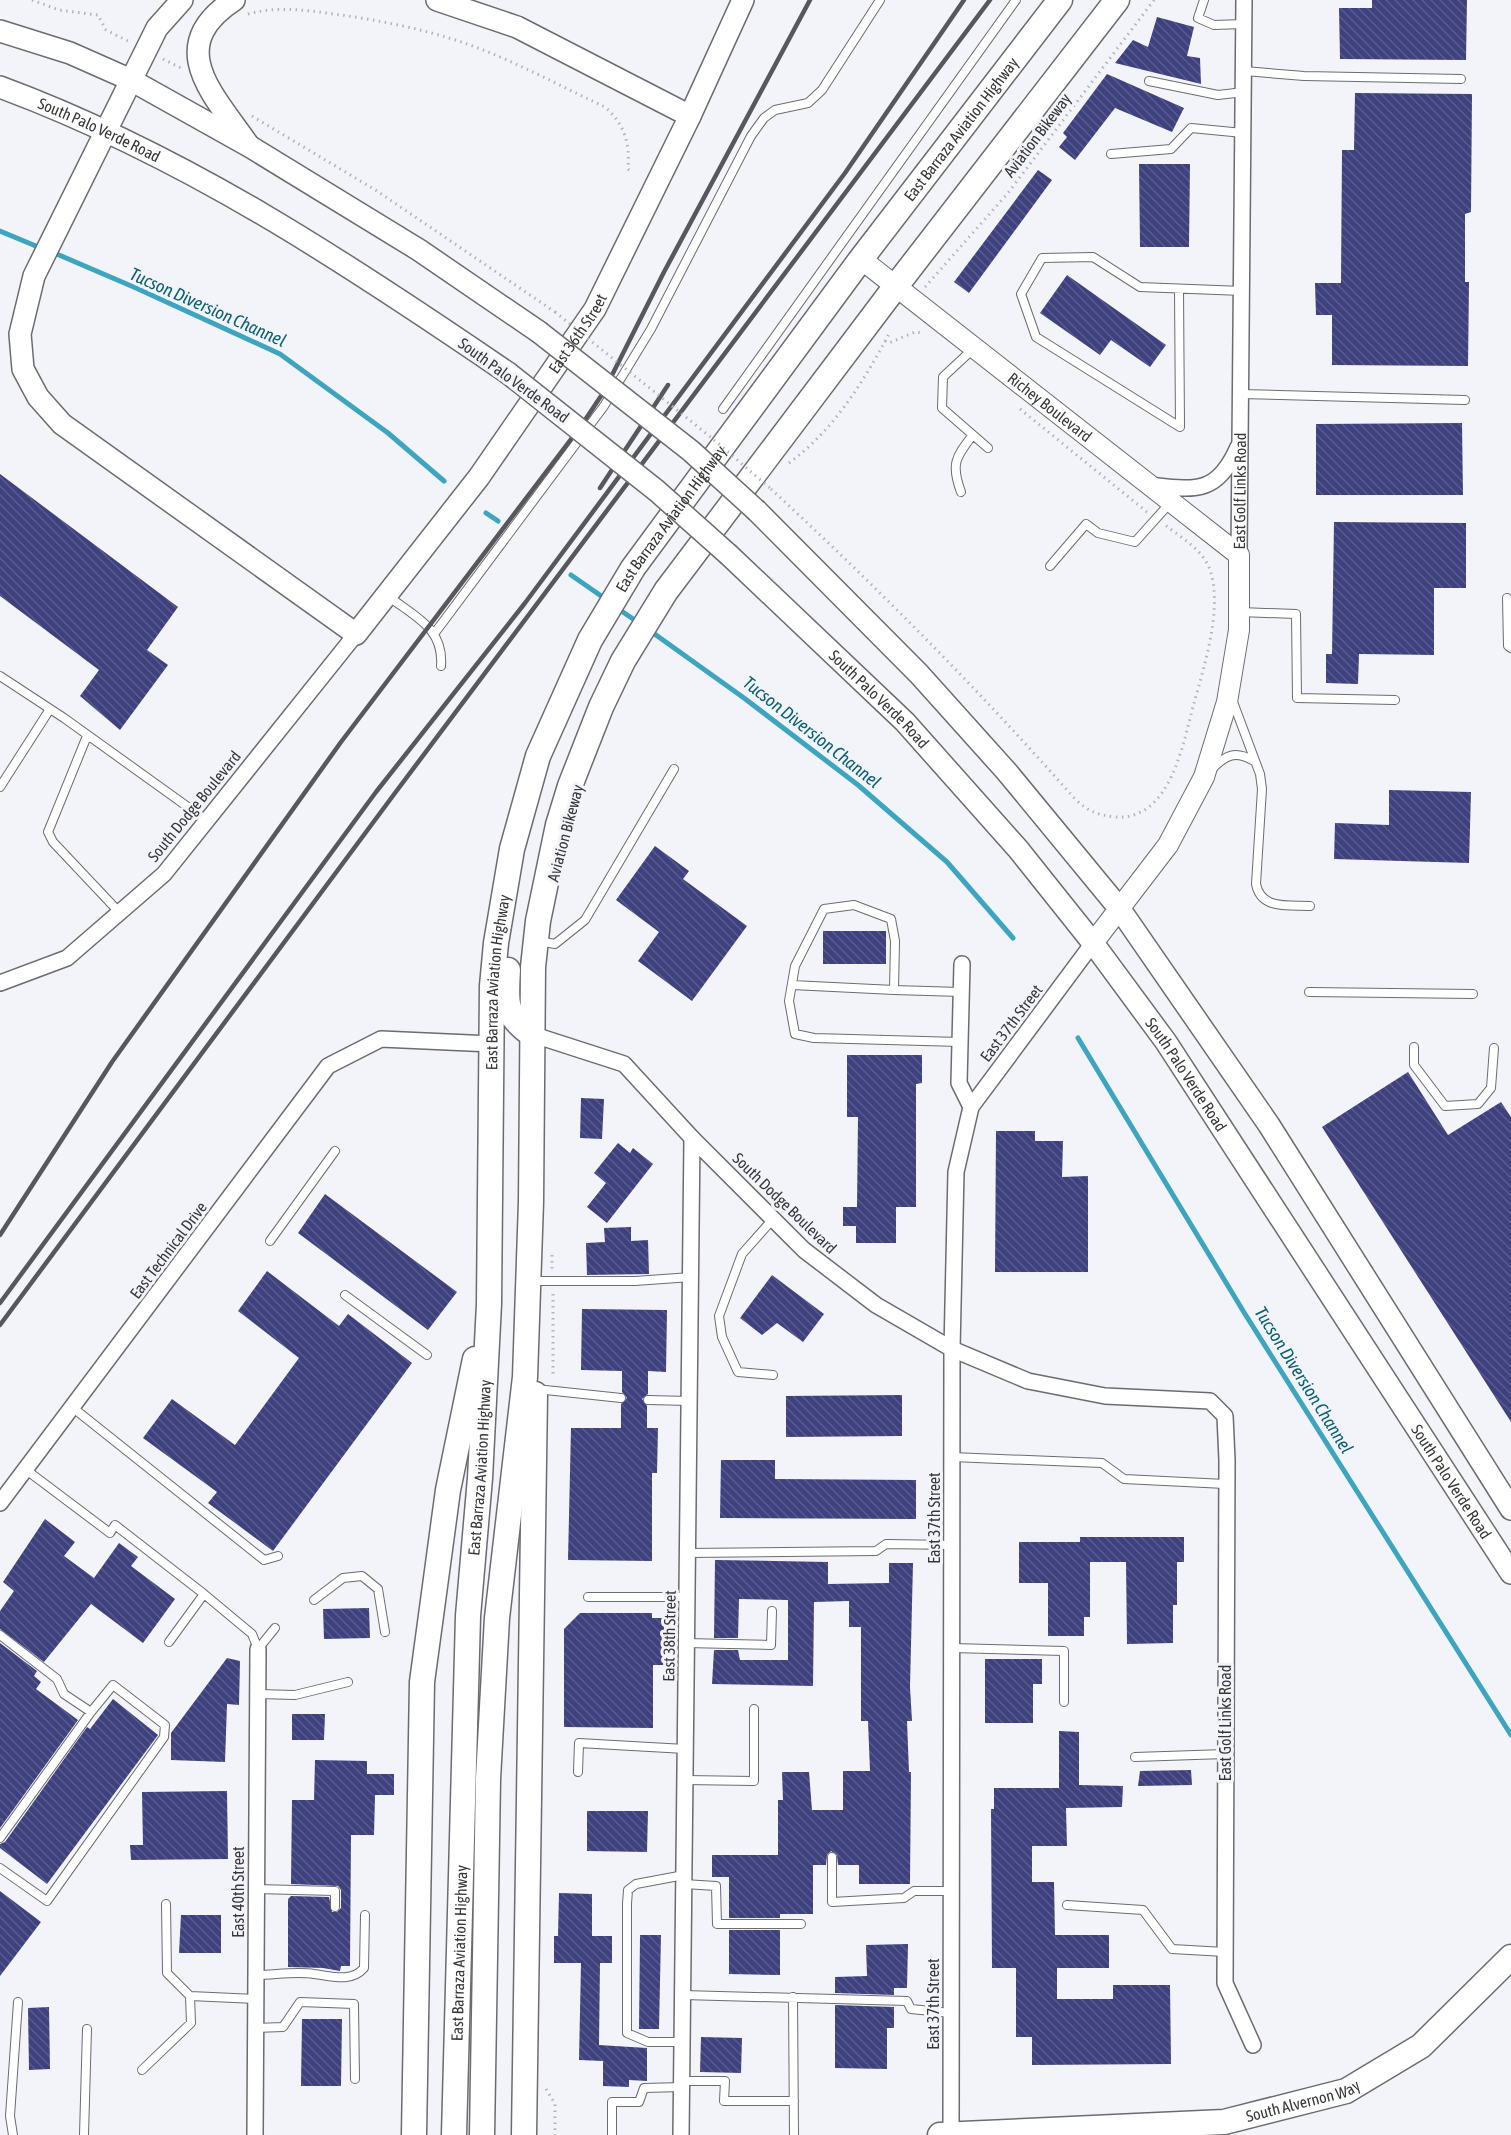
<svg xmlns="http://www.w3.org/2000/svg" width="1511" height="2135" font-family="'Asap Condensed',sans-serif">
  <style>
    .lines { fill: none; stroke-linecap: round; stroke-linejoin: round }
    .stream { stroke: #3ea5c0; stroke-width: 5 }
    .building { fill: url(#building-back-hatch) }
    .service-casing { stroke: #6b6c71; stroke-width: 10 }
    .minor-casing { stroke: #6b6c71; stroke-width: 18 }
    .tertiary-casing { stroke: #6b6c71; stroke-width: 22 }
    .secondary-casing { stroke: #6b6c71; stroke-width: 24 }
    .primary-casing { stroke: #6b6c71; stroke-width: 27 }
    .path { stroke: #b2b3b8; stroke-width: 3; stroke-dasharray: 1.5 4.5; stroke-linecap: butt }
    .service { stroke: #fff; stroke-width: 8 }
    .minor { stroke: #fff; stroke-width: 15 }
    .tertiary { stroke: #fff; stroke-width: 20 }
    .secondary { stroke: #fff; stroke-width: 21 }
    .primary { stroke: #fff; stroke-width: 24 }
    .rail { stroke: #58585c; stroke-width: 4.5 }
    .secondary-bridge-casing { stroke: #6b6c71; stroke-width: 24; stroke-linecap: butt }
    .path-bridge { stroke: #b2b3b8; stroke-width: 3; stroke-dasharray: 1.5 4.5; stroke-linecap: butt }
    .secondary-bridge { stroke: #fff; stroke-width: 21 }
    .labels { text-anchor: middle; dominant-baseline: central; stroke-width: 6; stroke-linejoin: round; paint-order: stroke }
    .street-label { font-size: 16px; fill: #37373a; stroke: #f3f4fa }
    .water-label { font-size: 18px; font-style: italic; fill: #0a6073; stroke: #f3f4fa }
  </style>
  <defs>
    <pattern id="building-back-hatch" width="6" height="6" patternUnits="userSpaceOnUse" patternTransform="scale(1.5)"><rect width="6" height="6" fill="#3e417e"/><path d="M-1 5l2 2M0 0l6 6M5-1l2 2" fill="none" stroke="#595b8c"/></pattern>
  </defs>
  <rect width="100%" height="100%" fill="#f3f4fa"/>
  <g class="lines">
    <!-- stream -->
    <path class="stream" d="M0,231l43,18
      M52,252l84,36 144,66 108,79 56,48
      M486,513l12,8
      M571,575l36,25
      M617,608l22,15
      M649,630l95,68 114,87 89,77 66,76
      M1078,1038l167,276 266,421"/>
  </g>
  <!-- building -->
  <path class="building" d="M1372,0h95l-1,60 -126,-1 -1,-51h33z
    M1157,17l37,10 -7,29 13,2 1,26 -86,-21 18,-23 15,7z
    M1107,74l77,34 -12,24 -57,-24 -40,52 -16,-13 8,-10 -4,-4z
    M1355,93l117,1 -1,118 -6,2v68h4l-1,84 -136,-1v-50h-16l-1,-32h26l1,-133h12z
    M1139,164h51l-1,83h-49z
    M1038,170l14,10 -83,113 -15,-11z
    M1067,275l99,70 -16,22 -39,-27 -11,15 -60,-42z
    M1462,423l1,72h-147v-71z
    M0,474l178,133 -31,43 21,15 -48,65 -40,-34 19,-26 -99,-74z
    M1334,522l132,1v65h-32v67l-75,-1 -1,30 -32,-1v-29h6z
    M1389,790l82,2 -2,71 -135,-4 1,-36 54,2z
    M655,846l34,25 -6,8 64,47 -55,75 -54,-40 21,-29 -43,-32z
    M823,931h63v33h-63z
    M847,1055h75v28l-6,1v123h-20v36h-40v-17h-13v-19h14l1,-90h-11z
    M1408,1072l40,63 53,-33 10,15v305l-189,-295z
    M581,1098l23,1 -2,40 -22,-1z
    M996,1131h39v10h28l-1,36 26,-1v96h-93z
    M618,1143l12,10 3,-5 20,16 -46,59 -20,-16 19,-24 -12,-10z
    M325,1194l132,98 -29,38 -130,-97z
    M631,1227v14l17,-1 1,34 -62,1 -1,-32 19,-1 -1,-14z
    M267,1271l72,55 9,-12 64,49 -139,188 -65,-48 9,-11 -74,-54 29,-39 63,46 64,-87 -61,-47z
    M772,1275l52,39 -21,28 -26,-19 -15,12 -22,-17z
    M582,1309l85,1 -1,62 -18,-1v23l-6,5 5,7v22h11l-1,45h-5v88l-84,-1 3,-132h50v-24l6,-6 -5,-6v-21l-41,-1z
    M902,1395v41l-116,1v-41z
    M721,1460h54v19l141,1v39l-196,-1z
    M45,1519l30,23 -11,14 30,22 25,-35 19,14 -7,9 44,33 -32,44 -52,-39 -47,58 -44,-33v-18l14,-20 -11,-9z
    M1080,1537h104v25h-7v43h-4v38l-46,1 -1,-82h-36v55h-6v19h-36v-53h-29v-41h61z
    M715,1560l113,2v22l61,-1v-20h24l-3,124 2,34h-5l2,51h2l-1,112h-51v-19h-21l-1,-10 -6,-4 -4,4 -1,10h-13v49h-33v4h-51v-41h-17v-22h66v-55h5l-1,-28h27l3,38h31v-39h27l-2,-50h-7v-94h-12v-26l-35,1 -1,84 -101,-2 2,-34h24l2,10h48v-60l-49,-1 -1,39h-24z
    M369,1608l1,30 -46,1 -1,-30z
    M580,1613h72v5h12v47h-11v63l-89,-1v-98z
    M0,1643l37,28 -3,5 7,6 -5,7 42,31 -78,108z
    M227,1658l13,3 -1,44 -12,-1 -2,58 -54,-2v-27z
    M985,1659h57v25h-9v39h-48z
    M113,1699l45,36 -111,149 -47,-36v-4l5,-2 82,-115 3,2z
    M292,1714h33l-1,26h-32z
    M1059,1731l20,1v53l44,1 -1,21 -56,1 1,38h-35v36h22l1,53h54v33h-52v31h56v-14h57l1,79 -139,1v-28h-16v-69h-24l-1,-159h3v-21h65z
    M315,1760l52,1v13h27v21h-19l-1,40h-23l-1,131h-9l-1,5 -17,-3 -35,-1v-68l3,-3 38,1 3,15h5l4,-4v-18l-3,-4 -47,-2 1,-84h22z
    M1191,1770l1,15 -54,1 2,-15z
    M227,1791l1,68 -97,1 -1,-15h13l-1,-53z
    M587,1811h61l-1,41 -60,-1z
    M0,1891l41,31 -41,54z
    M559,1893l33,1v42h20v27h-12l-1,82 48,3v33l-18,-1v7l-26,-1v-25l-24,-1 2,-97h-27v-27h4z
    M181,1915h40v38h-42z
    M729,1930h51v45l-51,-1z
    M640,1935h21l-2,94h-20z
    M908,1944l-1,44h-13v7l-59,-2v-16l32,-1 -1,-31z
    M835,2005l59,2v21h-7v41l-52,-1z
    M49,2007l1,62 -21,1 -1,-62z
    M302,2019h40l-1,67h-40z
    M701,2037l41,1 -1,35 -41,-1z"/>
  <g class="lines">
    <defs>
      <path id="service" d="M1204,0l-6,18 16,7 30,-1
        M1244,71l60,5 157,3
        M1149,81l69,14 26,-3
        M1111,154l60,-5 20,-21 52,5
        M1179,289l1,138 -144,-90 -15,-43 21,-36 51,-1 47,30 102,4
        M973,349l-30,28 -1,31 46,40
        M1241,394l224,6
        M723,409l293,-409
        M961,492c-10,-27 -6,-34 11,-56
        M1050,566l36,-42 12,9 37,9 35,-39
        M388,596c27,21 56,32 53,70
        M1507,598l1,48 3,2
        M1240,612l56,2 1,84 98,2
        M434,634l170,-228 47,-77 100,-193 13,-18 11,-8 33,-7 14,-13 58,-90
        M0,676l64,42 142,102
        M1233,702l27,72 2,15 -6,95c5,26 32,21 54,22
        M87,736l-39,96 5,10 66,70
        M1212,769c14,-14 23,-19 42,-8
        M0,787l50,-78
        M538,941l17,3 30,-24 89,-151
        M792,985l102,5
        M1309,992l164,2
        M960,1042l-146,-4 -19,-4 -6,-33 6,-35 29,-57 30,-4 37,14 4,22 -1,49 67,2
        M1414,1047v18l31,41 33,-2 13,-16 3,-40
        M270,1241l65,-90
        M533,1281h102l56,-4
        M345,1295l82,60
        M773,1375l-35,-3 -16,-35 -3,-21 23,-62 31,-35
        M536,1389l85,9
        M648,1400l41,1
        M72,1407l192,153 14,-4
        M952,1457l150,6 22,16 101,5
        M25,1469l85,64 5,-8 89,69 -35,48
        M688,1553l188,-2 10,-7 66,1
        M204,1594l48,40 6,15 17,-21
        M588,1597h99
        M314,1600l29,-22 19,-2 16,13 7,43
        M0,1635l57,44 7,15 27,18 22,-27 52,40 -1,12 -117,164 -47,-33
        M686,1643l85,2 1,-34
        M952,1648l112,3v51
        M258,1694l37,1 53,-13
        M1135,1757l90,-3
        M578,1772l1,-29 106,6
        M685,1780l69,1v-72
        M0,1838l91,-126
        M832,1857v45l72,-4 10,-7h37
        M684,1884l32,2 1,38h84
        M256,1889l79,2v16
        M166,1904l1,69 23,23 66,3
        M1067,1905l76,5 29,39 53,3
        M256,1975c18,0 40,-4 58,-1 17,2 37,9 50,-6l1,-53
        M683,1995l224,6 4,8 40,4
        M793,1997l1,138
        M255,2028l28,-1 17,-25 54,2 1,75
        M682,2042h-34l-21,-9v-129l1,-14 8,-6 48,-9
        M142,2070l49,-47 -1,-27
        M682,2081h43l-1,20h70
        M13,2135l-3,-19 8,-114
        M84,2135l3,-106
        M612,2135v-33h27l5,-14 38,-1"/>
      <g id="minor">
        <path d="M1149,485c46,5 68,10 89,-38"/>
        <path id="s1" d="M1239,555l5,-555"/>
        <path d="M962,964l-3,119 12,24"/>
        <path d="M0,983l67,-25 97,-84 192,-240"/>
        <path d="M531,1034l93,30 68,74 112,112 72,55 76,44 76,32 77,15 105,5 15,15 2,44 -2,523 28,62"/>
        <path d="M0,1503l328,-437 53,-27 111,5"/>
        <path d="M255,2135l3,-486"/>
        <path d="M681,2135l11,-997"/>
        <path d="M951,2135l1,-786 4,-177 15,-65 122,-164"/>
      </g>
      <g id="tertiary">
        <path id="s2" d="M861,259l378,296v75l-12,72 -23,75 -36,68 -75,98"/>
      </g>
      <g id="secondary">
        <path id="s3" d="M182,0l-25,28 -123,248 -14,58 3,35 15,28 24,27 294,210 123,-157 116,-168 95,-193 53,-116"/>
        <path d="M234,0c-70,46 -22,93 13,143"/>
        <path d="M437,0l80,27 173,89"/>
        <path d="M0,31l70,22 61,27 118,66 170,104 120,82"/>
        <path id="s4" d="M0,87c184,68 347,176 508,286"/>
        <path d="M757,511l162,163 88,98 112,136 150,217 242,384"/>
        <path id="s5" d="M729,555l176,167 113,127 75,94 73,99 345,531"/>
      </g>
      <g id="primary">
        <path d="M508,970c-2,32 -4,45 23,64"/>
        <path d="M414,2135l8,-453 26,-192 27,-131"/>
        <path id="s6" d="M454,2135l14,-519 12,-138 9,-174 3,-318 4,-43 16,-94 26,-93 52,-116 43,-72 228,-309 199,-259"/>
        <path d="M482,2135l6,-356 9,-161 28,-241 6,-175 2,-235 5,-46 20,-96 12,-39 31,-79 22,-46 43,-70 230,-305 221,-286"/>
        <path d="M524,2135l11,-741"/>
        <path id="s7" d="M940,2135l284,-13 122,-31 75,-45 90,-89"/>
      </g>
    </defs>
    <!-- service casing -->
    <use href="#service" class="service-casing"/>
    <!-- minor casing -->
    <use href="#minor" class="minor-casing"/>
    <!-- tertiary casing -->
    <use href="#tertiary" class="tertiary-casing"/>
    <!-- secondary casing -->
    <use href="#secondary" class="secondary-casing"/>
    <!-- primary casing -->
    <use href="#primary" class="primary-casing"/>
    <!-- path -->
    <path class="path" d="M32,0l27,10 39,5 8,15 24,12
      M248,14c29,-8 56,-4 86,0 44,6 91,15 133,30 48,17 93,42 138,63 20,18 25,36 23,62l3,3
      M163,59l18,9
      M252,116l125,75 178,121
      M925,287l83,-94 146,-193
      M885,341l4,2 26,-11 8,1
      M1020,409l127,103
      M789,463c45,-33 75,-82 101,-131
      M771,489c106,98 208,201 304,310 13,12 22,16 40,18 56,4 68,-74 79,-114 10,-36 28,-92 17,-130 -6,-22 -29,-35 -46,-48
      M552,1255v15
      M553,1294v83
      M546,2089l9,15v31"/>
    <!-- service -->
    <use href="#service" class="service"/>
    <!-- minor -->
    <use href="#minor" class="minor"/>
    <!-- tertiary -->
    <use href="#tertiary" class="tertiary"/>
    <!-- secondary -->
    <use href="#secondary" class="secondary"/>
    <!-- primary -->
    <use href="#primary" class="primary"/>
    <!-- rail -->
    <path class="rail" d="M600,488l68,-103
      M0,1235l112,-173 229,-320 240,-316 22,-33 61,-121 146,-272
      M0,1303l376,-511 149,-189 320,-430 119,-173
      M0,1325l395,-532 595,-793"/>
    <defs>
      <path id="secondary-bridge" d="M539,332l152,119 66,60
        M508,373l149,118 72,64"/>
    </defs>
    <!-- secondary-bridge casing -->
    <use href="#secondary-bridge" class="secondary-bridge-casing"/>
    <!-- path-bridge -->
    <path class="path-bridge" d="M555,312l158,127 58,50"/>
    <!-- secondary-bridge -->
    <use href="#secondary-bridge" class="secondary-bridge"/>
  </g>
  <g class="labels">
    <!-- street labels -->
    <g class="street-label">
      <text stroke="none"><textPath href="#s4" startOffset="108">South Palo Verde Road</textPath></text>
      <text stroke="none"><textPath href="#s6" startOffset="2144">East Barraza Aviation Highway</textPath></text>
      <text transform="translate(1037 135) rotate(-53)">Aviation Bikeway</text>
      <text stroke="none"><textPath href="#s3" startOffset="1212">East 36th Street</textPath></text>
      <text transform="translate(514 380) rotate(36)">South Palo Verde Road</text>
      <text stroke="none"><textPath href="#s2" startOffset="240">Richey Boulevard</textPath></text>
      <text stroke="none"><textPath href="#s1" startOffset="64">East Golf Links Road</textPath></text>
      <text stroke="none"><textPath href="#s6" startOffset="1658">East Barraza Aviation Highway</textPath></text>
      <text stroke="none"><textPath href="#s5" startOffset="208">South Palo Verde Road</textPath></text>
      <text transform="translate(194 806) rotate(-51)">South Dodge Boulevard</text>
      <text transform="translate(565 833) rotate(-75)">Aviation Bikeway</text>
      <text stroke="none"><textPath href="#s6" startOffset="1154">East Barraza Aviation Highway</textPath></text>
      <text transform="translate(1011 1023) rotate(-53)">East 37th Street</text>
      <text stroke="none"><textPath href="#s5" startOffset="694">South Palo Verde Road</textPath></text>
      <text transform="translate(785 1203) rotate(44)">South Dodge Boulevard</text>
      <text transform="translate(168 1250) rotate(-53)">East Technical Drive</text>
      <text stroke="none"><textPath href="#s6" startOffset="668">East Barraza Aviation Highway</textPath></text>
      <text stroke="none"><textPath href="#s5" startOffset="1180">South Palo Verde Road</textPath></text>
      <text transform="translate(934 1518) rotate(-90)">East 37th Street</text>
      <text transform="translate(669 1636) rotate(-89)">East 38th Street</text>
      <text transform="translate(1225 1723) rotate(-90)">East Golf Links Road</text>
      <text transform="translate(238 1892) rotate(-90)">East 40th Street</text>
      <text stroke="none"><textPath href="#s6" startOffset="182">East Barraza Aviation Highway</textPath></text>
      <text transform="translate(933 2004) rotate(-90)">East 37th Street</text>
      <text stroke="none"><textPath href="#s7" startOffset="366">South Alvernon Way</textPath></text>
    </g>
    <!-- water labels -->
    <g class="water-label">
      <text transform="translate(208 307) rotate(24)">Tucson Diversion Channel</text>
      <text transform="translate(812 732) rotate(38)">Tucson Diversion Channel</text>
      <text transform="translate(1304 1380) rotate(58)">Tucson Diversion Channel</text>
    </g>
  </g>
</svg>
